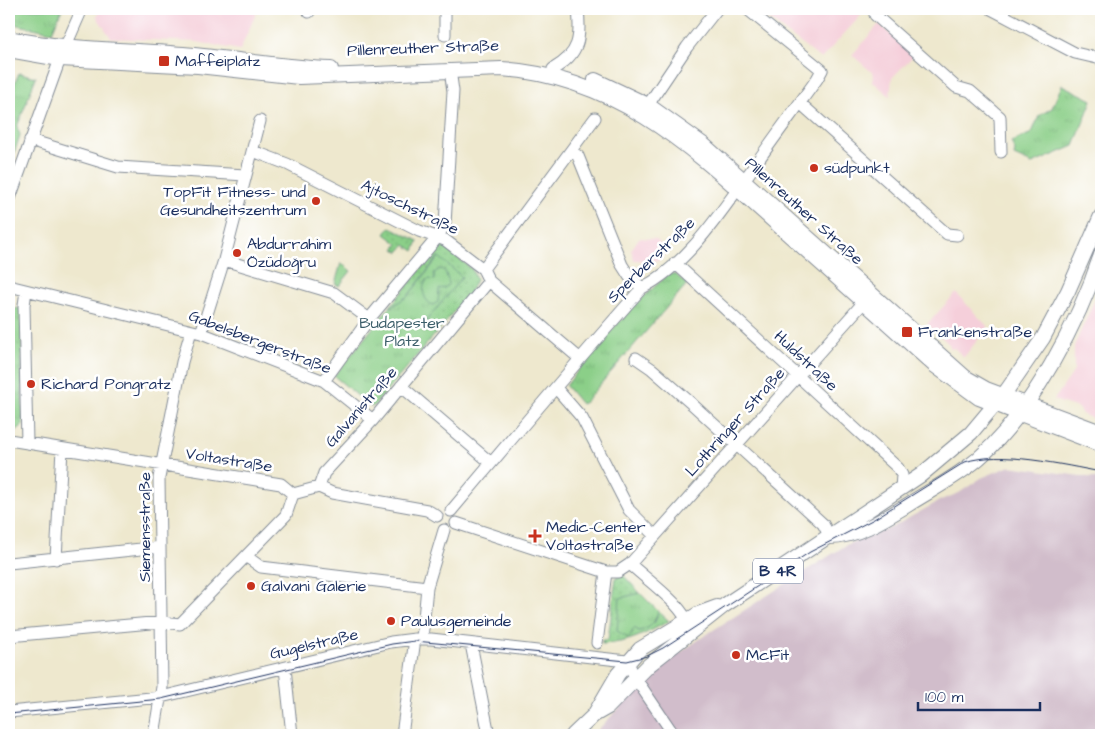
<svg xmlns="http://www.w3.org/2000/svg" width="1110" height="744" font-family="'Architects Daughter',sans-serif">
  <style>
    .built { fill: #f5cfda }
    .industrial { fill: #d1bdcb }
    .grass { fill: url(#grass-dots); stroke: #537f73 }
    .park { fill: url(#park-tufts); stroke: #537f73 }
    .garden { fill: #8bcf88; stroke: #537f73 }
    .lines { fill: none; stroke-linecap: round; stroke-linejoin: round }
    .minor-casing { stroke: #848c96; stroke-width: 13 }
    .major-casing { stroke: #848c96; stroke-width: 16 }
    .minor { stroke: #fff; stroke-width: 11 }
    .major { stroke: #fff; stroke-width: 14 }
    .tram { stroke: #1b2f5e; stroke-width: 1 }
    .poi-dot { fill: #c8321e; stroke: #fff; stroke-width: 2 }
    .labels { text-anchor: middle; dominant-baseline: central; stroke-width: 5; stroke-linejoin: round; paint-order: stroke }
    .shield { fill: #fff; stroke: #5f6d8e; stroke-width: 1 }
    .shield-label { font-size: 15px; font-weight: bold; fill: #1b2f5e }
    .street-label { font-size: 16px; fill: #1b2f5e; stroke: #fff }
    .poi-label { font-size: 16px; fill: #1b2f5e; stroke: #fff; text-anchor: start }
    .park-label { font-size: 16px; fill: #3d5f6b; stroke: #fff }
  </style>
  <defs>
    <pattern id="grass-dots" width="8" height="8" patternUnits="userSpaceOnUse" patternTransform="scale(1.25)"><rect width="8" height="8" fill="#8bcf88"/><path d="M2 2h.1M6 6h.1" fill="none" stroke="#77b278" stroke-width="1.8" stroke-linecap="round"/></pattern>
    <pattern id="park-tufts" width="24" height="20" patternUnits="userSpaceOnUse" patternTransform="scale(1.25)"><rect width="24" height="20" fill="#8bcf88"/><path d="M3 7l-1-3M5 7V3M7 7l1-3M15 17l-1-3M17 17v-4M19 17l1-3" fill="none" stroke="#77b278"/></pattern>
  </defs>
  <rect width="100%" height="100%" fill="#fff"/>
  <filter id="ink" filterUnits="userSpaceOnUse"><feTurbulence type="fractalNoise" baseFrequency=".02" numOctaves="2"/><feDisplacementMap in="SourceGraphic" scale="10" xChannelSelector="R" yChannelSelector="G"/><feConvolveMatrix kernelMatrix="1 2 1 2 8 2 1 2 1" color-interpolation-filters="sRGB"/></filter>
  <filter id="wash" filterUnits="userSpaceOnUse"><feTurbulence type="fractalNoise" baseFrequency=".0096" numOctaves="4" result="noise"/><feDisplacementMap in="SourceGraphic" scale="20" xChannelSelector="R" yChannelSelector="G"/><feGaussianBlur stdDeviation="1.12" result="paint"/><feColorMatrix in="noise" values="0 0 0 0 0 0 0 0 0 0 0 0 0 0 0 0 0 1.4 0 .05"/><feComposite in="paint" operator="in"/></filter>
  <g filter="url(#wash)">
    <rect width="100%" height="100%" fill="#eee8ce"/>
    <!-- built -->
    <path class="built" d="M100,9h158l-18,41 -43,-8 -86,-4 -14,-21z
      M756,9h111l-46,50z
      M879,24l35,31 -22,23 -2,18 -18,-15 2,-7 -22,-19z
      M639,238l17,1 11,13 -9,9 -24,-1 -3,-10z
      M1101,286v137l-19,-9 -4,-6 -24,-8 20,-29v-25z
      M956,293l32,34 -24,30 -10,-9 -3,1 -2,-5 -22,-20z"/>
    <!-- industrial -->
    <path class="industrial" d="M1010,466l91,13v256h-508l65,-67 49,-34 141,-90 43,-16 50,-28 18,-7 22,-15z"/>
    <!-- grass -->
    <path class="grass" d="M390,227l28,14 -4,10 -9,-6 -6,7 -5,-3 4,-5 -13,-10z
      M444,247l28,22 4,11 -7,14 -31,37 -12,-10 36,-44 -24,-20 -30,39 -20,13 49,-60z
      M623,575l17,18 -20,6 14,29 21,-6 3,-11 11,10c-24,13 -39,22 -67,23v-4h6l8,-63z"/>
    <!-- park -->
    <path class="park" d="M9,9h53l-10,23 -43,-9z
      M19,73l17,4 -19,50 3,8 -11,34v-72z
      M1062,85l30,15 -18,46 -42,18 -18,-8 1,-5 -4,-9 21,-9 7,-17 13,-8z
      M439,257l23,20 -36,44 12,10 -64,75 -3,1 -37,-31 54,-67 20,-13z
      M669,274h6l12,10 -102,118 -4,2 -15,-18c31,-41 64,-79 103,-112z
      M9,298l3,1v10l9,-1 2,117 -7,6 -7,-1z
      M640,593l18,18c-3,11 -6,17 -19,20l-5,-3 -5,10 -12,-7 3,-33z"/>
    <!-- garden -->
    <path class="garden" d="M341,263l10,8 -12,15 -4,-2z
      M440,269l5,2 4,12 -4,5 -6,1 -1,13 -5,3c-10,-4 -13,-18 -5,-26l7,1 -1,-7z"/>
  </g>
  <g filter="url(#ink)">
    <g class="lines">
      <defs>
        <path id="minor" d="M445,9v26
          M881,9l-6,6 81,72 14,4 30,26 1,35
          M991,9l84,44 26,6
          M309,12l1,-3
          M553,69c27,-15 28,-32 25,-60
          M800,103l147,131 10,1
          M648,105l39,-58 30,-38
          M30,140l88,27 127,8
          M253,151l34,13 132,67 26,9 38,29 6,12 90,77
          M571,151l7,5 44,109 7,11 13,12
          M9,201l51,-142 22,-50
          M224,260l110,33 35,26
          M675,263l223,205 4,7 -1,14
          M483,269l112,-151
          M9,286l192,47 123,48 49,39
          M26,291l-2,14 3,138
          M201,333l23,-73 36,-139
          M636,358l16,11 40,35 131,120 7,13
          M324,381l45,-62 68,-81 8,-14 8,-133 -3,-21
          M401,386l90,77
          M556,388l26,30 47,92 26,26
          M9,440l272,44 12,10 26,-7 13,6 95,17 10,6
          M319,487l5,-14 49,-53 116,-139
          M451,511c63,-75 126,-150 191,-223 46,-24 78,-75 108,-116 22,-32 45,-62 67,-93l5,-9 -75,-61
          M456,523l150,49h12l12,-8c17,16 55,42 60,64
          M247,557l14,10 166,20
          M56,559l6,-110
          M9,563l151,-16
          M630,564l234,-262
          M9,636l153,-14 18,2 106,-109 7,-21
          M422,639l5,-52 17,-57
          M597,643l9,-71
          M471,644l18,91
          M285,668l7,67
          M9,712l152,-15 230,-55 24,-3h16l196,22 9,18 38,56
          M154,735l8,-48 -3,-209 23,-116 9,-31
          M402,735l13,-96"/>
        <path id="major" d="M9,38c58,12 115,11 174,16 49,4 98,13 148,15
          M9,50l51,9 138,7 101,11 202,-8c119,8 194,82 278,157 52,46 104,93 155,139l45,33 122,47
          M595,80l53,25 56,40 261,232 21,12 115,43
          M830,537c27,0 56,-19 79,-33 24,-15 49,-28 70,-46 53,-46 100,-137 122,-203
          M594,715l14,-8 41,-42 76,-60 196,-130 50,-42 36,-43 36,-52 25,-47 33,-75
          M573,735l21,-20 24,-41 22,-25 58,-35 19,-7"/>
      </defs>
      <!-- minor casing -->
      <use href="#minor" class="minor-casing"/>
      <!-- major casing -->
      <use href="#major" class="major-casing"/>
      <!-- minor -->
      <use href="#minor" class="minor"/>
      <!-- major -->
      <use href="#major" class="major"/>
      <!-- tram -->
      <path class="tram" d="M9,714l152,-15 231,-55 23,-3 212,20 20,-5 16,-8 147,-96 64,-33 91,-57c34,-12 99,3 136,10"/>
    </g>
  </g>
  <!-- markers -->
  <g class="poi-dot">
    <rect x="158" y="55" width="12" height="12" rx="2.5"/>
    <circle cx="814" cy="168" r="5"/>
    <circle cx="316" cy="201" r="5"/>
    <circle cx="237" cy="253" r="5"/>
    <rect x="901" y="326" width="12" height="12" rx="2.5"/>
    <circle cx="31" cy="384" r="5"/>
    <path d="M532.5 528.5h5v5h5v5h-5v5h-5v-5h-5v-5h5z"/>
    <circle cx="251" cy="586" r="5"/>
    <circle cx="391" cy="621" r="5"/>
    <circle cx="736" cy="655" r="5"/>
  </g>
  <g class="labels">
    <!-- shield labels -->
    <rect class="shield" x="753" y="558.5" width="50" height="25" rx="4"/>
    <g class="shield-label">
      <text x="778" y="571">B 4R</text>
    </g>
    <!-- street labels -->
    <g class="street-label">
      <text transform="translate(423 48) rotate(-2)">Pillenreuther Straße</text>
      <text transform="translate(410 207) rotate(26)">Ajtoschstraße</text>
      <text transform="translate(804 211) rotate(42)">Pillenreuther Straße</text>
      <text transform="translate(651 260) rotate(-44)">Sperberstraße</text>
      <text transform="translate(260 342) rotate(21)">Gabelsbergerstraße</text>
      <text transform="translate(806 361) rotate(43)">Huldstraße</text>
      <text transform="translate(361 407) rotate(-49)">Galvanistraße</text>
      <text transform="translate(735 422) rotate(-48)">Lothringer Straße</text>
      <text transform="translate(229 460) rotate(9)">Voltastraße</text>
      <text transform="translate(145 527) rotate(-90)">Siemensstraße</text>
      <text transform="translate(314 644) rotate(-13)">Gugelstraße</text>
    </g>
    <!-- poi labels -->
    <g class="poi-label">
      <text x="175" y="61">Maffeiplatz</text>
      <text x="824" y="168">südpunkt</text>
      <text x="306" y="192" text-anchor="end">TopFit Fitness- und<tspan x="306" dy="18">Gesundheitszentrum</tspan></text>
      <text x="247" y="244">Abdurrahim<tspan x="247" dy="18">Özüdoğru</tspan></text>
      <text x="918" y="332">Frankenstraße</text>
      <text x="41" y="384">Richard Pongratz</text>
      <text x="546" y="527">Medic-Center<tspan x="546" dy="18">Voltastraße</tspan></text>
      <text x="261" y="586">Galvani Galerie</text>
      <text x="401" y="621">Paulusgemeinde</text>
      <text x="746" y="655">McFit</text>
    </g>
    <!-- park labels -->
    <g class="park-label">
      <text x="402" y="323">Budapester<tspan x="402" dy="18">Platz</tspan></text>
    </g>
  </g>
  <!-- margin -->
  <rect width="1110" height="744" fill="none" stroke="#fff" stroke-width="30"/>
  <!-- scale -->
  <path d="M918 702v8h122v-8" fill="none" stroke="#1b2f5e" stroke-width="2.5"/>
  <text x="925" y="702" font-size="15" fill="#1b2f5e" stroke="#ffffff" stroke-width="4" paint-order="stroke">100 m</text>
</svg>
